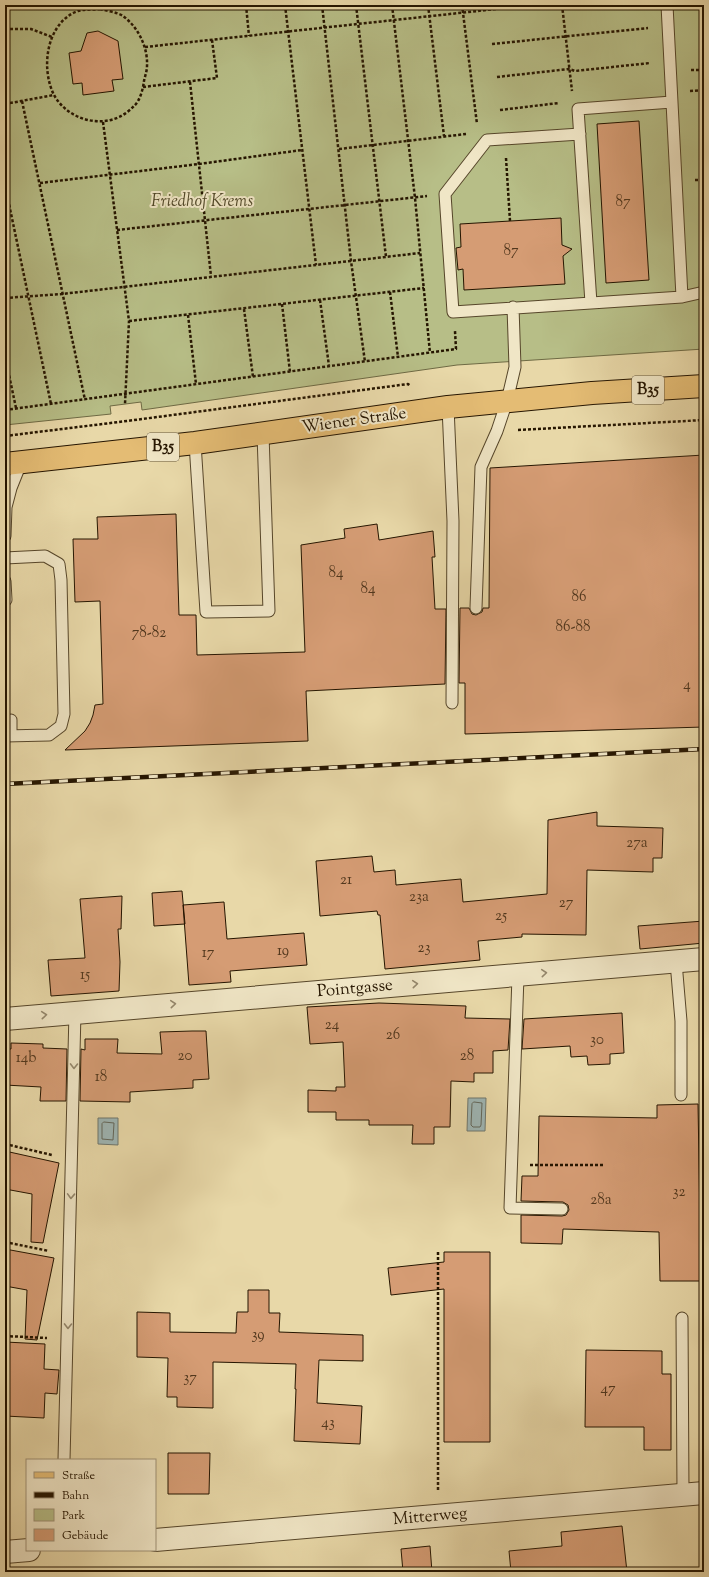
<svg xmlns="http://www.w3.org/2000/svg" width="709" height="1577" font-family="'Sorts Mill Goudy',serif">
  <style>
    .green { fill: #b7be87; stroke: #6e6a44 }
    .water { fill: #9eb6b5; stroke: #6e766d }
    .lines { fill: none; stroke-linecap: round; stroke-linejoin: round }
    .shore { stroke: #62665a; stroke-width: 1 }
    .building { fill: #d59c74; stroke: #251500 }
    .lane-casing { stroke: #56462a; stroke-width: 13 }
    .street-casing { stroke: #56462a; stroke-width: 24 }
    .primary-casing { stroke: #251500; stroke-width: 24 }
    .path { stroke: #251500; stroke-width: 2.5; stroke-dasharray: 3 2; stroke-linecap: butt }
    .lane { stroke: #f0e6c6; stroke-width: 11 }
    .street { stroke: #f0e6c6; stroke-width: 22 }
    .primary { stroke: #e4bc74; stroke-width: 22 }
    .rail-casing { stroke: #251500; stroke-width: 4.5 }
    .rail { stroke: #f0e6c6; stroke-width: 3; stroke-dasharray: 9; stroke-linecap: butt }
    .oneway { stroke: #95886d }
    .labels { text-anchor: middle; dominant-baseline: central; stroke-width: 4; stroke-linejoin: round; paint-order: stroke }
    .number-label { font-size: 15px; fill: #51371d }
    .shield { fill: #f0e6c6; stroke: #62543b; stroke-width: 1 }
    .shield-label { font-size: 16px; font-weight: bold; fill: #251500 }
    .park-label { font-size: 17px; font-style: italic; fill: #514828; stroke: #f0e6c6 }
    .street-label { font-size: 17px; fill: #251500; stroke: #f0e6c6 }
  </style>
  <rect width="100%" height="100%" fill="#e8d8a8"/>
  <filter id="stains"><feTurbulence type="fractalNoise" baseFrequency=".005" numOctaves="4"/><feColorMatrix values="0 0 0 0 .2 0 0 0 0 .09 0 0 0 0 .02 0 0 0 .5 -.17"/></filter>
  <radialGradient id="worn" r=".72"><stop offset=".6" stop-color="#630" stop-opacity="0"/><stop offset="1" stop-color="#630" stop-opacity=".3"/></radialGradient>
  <!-- green -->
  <path class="green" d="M5,5h699v344l-247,16 -315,45 -1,-8 -31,4 1,8 -106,11z"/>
  <!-- water -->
  <path class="water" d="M468,1098h18l-1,33h-18z
    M98,1118h20v27l-20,-1z"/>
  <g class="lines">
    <!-- shore -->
    <path class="shore" d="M474,1102l8,1 -1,22 -1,2h-7l-2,-2 1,-21z
      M104,1122l10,1 -1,17 -11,-1v-15z"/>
  </g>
  <!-- building -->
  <path class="building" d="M98,31l20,10 5,38 -11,1 2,11 -31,4 -1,-12 -9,1 -4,-31 12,-2 6,-18z
    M639,121l10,159 -43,3 -9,-159z
    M561,218l1,27 10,4 -9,7 2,28 -101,6 -1,-21 -5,1 -2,-22 5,-1 -1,-23z
    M704,455v272l-239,7v-51h-6l1,-75h9l3,6 4,1 6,-3 1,-4h6l1,-140z
    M176,514l3,101h17l1,40 108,-3 -4,-107 44,-7 -1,-9 33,-5 2,16 54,-9 2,26h-3l3,52h11l-1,75 -139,7 2,50 -243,9 20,-19 5,-8 3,-8 2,-10 8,-1 -3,-103 -25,1 -2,-63h25l-1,-22z
    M597,812v14l66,2 -1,30h-9v14l-66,-2 -1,65 -64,-1v3l-44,4 2,19 -95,9 -5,-54h-2l-1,-4 -57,5 -4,-55 56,-5 2,16 21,-2 1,15 65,-6 2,23 84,-8 1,-74z
    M182,891l3,33 -31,2 -2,-33z
    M122,896l-1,33h-3l2,33 -1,29 -68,5 -3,-36 37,-2 -5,-59z
    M224,902l3,37 77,-6 3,32 -77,6 1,11 -42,3 -6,-80z
    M704,921v22l-64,6 -2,-23z
    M379,1003l87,3 -1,12 45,1 -2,31 -15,1v22h-19v9l-23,-1 -1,46h-16v17h-22l1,-19h-44v-5h-33v-8h-28v-22l28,1v-4h9l-2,-45 -33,2 -3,-37z
    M622,1013l2,40 -14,1v10l-22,1 -1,-9 -16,1 -1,-11 -48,3 2,-30z
    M192,1031h14l3,48 -16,1v8l-63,4v10l-50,-1 1,-52 4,1v-11h33l-1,14 45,1 -2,-22z
    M11,1043l32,1v4l24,1 -1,52h-26l1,-14 -36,-2v-36h6z
    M698,1104l3,177h-41l-1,-49 -96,-3 -1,15 -41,-1v-28l41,1 4,-1 3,-5 -1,-5 -5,-3 -42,-1 1,-25h16l1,-60 118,2v-13z
    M5,1151l54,12 -16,80 -12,-1 1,-48 -27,-5z
    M5,1249l49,9 -17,82 -12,-1 2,-49 -22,-4z
    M444,1252h46v190h-46v-153l-53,6 -3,-27 56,-6z
    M248,1290h21v23h11l-1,19 84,3v26l-44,-1 -2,43 45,3 -2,38 -66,-3 2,-52h-1l1,-25 -83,-2v46l-36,-1v-10h-10l1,-39 -31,-1v-45l33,1v19l66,1 1,-21h11z
    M5,1342l40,2 -1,25 15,1 -2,24 -12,-1 -1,25 -39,-2z
    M586,1350l76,1v23h9v76h-27v-23h-59z
    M168,1453h42l-1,41h-41z
    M622,1526l5,46h-116l-2,-21 53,-5 -1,-14z
    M430,1546l2,26h-29l-2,-23z"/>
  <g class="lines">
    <defs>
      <path id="lane" d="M580,134l-93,6 -42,54 8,118 229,-15 -15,-292
        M682,297l22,-5
        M591,303l-13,-194 94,-7
        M448,407l5,114 -1,182
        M195,443l11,169 63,-1 -6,-177
        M5,536l1,-29 5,-19 10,-25
        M5,558l40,-2 14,8 2,16 3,134 -3,12 -12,9 -44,1
        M5,581l1,19
        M476,608l5,-141 16,-36 10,-30 8,-34 -2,-60
        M11,720v16
        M676,962l5,59v74
        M518,976l-8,232 52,1
        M682,1318l1,176
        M64,1460l11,-448"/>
      <path id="street" d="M5,1019l699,-60
        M155,1540l549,-47
        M5,1552l24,-2"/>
      <path id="primary" d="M5,464l190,-21 253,-36 144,-14 112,-7"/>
    </defs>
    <!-- lane casing -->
    <use href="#lane" class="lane-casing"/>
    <!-- street casing -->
    <use href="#street" class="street-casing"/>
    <!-- primary casing -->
    <use href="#primary" class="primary-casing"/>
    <!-- path -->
    <path class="path" d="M246,5l3,31
      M285,5l31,260
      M322,5l29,256 14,101
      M356,5l30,252
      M392,5l23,193 15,155
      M428,5l16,131
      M462,5l15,119
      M562,5l10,86
      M100,9c7,2 17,3 23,7 15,11 25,31 24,50 0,5 -2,10 -3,15 -1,8 -4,20 -10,25 -4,4 -10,9 -15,11 -23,11 -53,0 -65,-22 -14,-28 -7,-73 24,-84 7,-2 15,-1 22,-2z
      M100,9v-4
      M5,29h26l21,8
      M492,44l156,-16
      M145,47l388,-42
      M691,70h13
      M497,77l72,-8 6,2 75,-8
      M190,82l21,194
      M143,87l74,-9 -5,-38
      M690,91l14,-1
      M22,101l63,299
      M5,104l49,-9
      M500,110l59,-7
      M103,122l26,199 -4,83
      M339,149l127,-15
      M506,158l4,63
      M695,180h9
      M40,183l159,-19 103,-14
      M5,185l46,219
      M117,230l310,-34
      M390,292l8,65
      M5,298l57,-4 358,-41
      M320,300l9,66
      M282,304l8,68
      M244,309l9,68
      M188,315l8,69
      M129,321l295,-33
      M5,356l11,52
      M5,410l451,-61 -1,-18
      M518,430l186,-10
      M5,436l122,-15 281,-37 3,2
      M5,1144l47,11
      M530,1165h73
      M5,1242l44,9
      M5,1336l42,2
      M438,1490v-240"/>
    <!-- lane -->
    <use href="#lane" class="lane"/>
    <!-- street -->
    <use href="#street" class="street"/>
    <!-- primary -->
    <use href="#primary" class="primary"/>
    <defs>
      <path id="rail" d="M5,784l699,-35"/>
    </defs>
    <!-- rail casing -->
    <use href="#rail" class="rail-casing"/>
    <!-- rail -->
    <use href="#rail" class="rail"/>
  </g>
  <!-- one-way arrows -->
  <defs><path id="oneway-chevron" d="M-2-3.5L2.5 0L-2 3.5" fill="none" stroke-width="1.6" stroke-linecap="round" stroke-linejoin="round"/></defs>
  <g class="oneway">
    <use href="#oneway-chevron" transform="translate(544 973) rotate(-5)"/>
    <use href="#oneway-chevron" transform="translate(415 984) rotate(-5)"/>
    <use href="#oneway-chevron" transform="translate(173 1004) rotate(-5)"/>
    <use href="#oneway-chevron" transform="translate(44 1015) rotate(-5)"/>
    <use href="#oneway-chevron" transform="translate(74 1066) rotate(91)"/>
    <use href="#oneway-chevron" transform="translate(71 1196) rotate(92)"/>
    <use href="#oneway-chevron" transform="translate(68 1326) rotate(91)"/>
  </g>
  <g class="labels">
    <!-- number labels -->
    <g class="number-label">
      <text x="623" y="202">87</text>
      <text x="511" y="251">87</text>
      <text x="336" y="573">84</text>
      <text x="368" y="589">84</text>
      <text x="579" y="597">86</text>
      <text x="573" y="627">86-88</text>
      <text x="149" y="633">78-82</text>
      <text x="687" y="685">4</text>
      <text x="637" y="843">27a</text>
      <text x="346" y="880">21</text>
      <text x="419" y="897">23a</text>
      <text x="566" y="903">27</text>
      <text x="501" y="916">25</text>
      <text x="424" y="948">23</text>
      <text x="283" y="951">19</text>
      <text x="208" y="953">17</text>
      <text x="85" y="975">15</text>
      <text x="332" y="1025">24</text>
      <text x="393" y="1035">26</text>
      <text x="597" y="1040">30</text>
      <text x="185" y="1056">20</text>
      <text x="467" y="1056">28</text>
      <text x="26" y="1058">14b</text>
      <text x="101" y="1077">18</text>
      <text x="679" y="1192">32</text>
      <text x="601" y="1200">28a</text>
      <text x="258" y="1335">39</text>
      <text x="190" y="1378">37</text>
      <text x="608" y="1389">47</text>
      <text x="328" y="1423">43</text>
    </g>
    <!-- shield labels -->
    <g class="shield">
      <rect x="632" y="376" width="32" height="28" rx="3"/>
      <rect x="147" y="433" width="32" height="28" rx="3"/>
    </g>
    <g class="shield-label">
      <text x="648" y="390">B35</text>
      <text x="163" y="447">B35</text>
    </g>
    <!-- park labels -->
    <g class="park-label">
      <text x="202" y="202">Friedhof Krems</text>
    </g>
    <!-- street labels -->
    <g class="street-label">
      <text transform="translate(354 421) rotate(-8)">Wiener Straße</text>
      <text transform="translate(355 989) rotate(-5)">Pointgasse</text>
      <text transform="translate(430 1517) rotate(-5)">Mitterweg</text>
    </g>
  </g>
  <!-- margin -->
  <rect width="709" height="1577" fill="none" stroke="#e8d8a8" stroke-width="20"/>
  <rect x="6" y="6" width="697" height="1565" fill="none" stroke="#251500" stroke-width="2"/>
  <rect x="10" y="10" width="689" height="1557" fill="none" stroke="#251500"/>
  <!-- legend -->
  <rect x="26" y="1459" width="130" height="92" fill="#f0e6c6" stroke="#9f9277"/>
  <rect x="34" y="1472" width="20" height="6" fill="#e4bc74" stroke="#9f9277"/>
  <text x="62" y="1479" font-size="12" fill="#251500">Straße</text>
  <rect x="34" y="1492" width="20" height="6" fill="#251500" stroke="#9f9277"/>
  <text x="62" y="1499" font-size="12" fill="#251500">Bahn</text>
  <rect x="34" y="1509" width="20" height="12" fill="#b7be87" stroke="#9f9277"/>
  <text x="62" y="1519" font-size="12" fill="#251500">Park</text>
  <rect x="34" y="1529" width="20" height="12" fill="#d59c74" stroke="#9f9277"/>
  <text x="62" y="1539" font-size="12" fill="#251500">Gebäude</text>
  <rect width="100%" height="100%" filter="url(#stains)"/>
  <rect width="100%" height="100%" fill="url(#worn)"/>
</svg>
